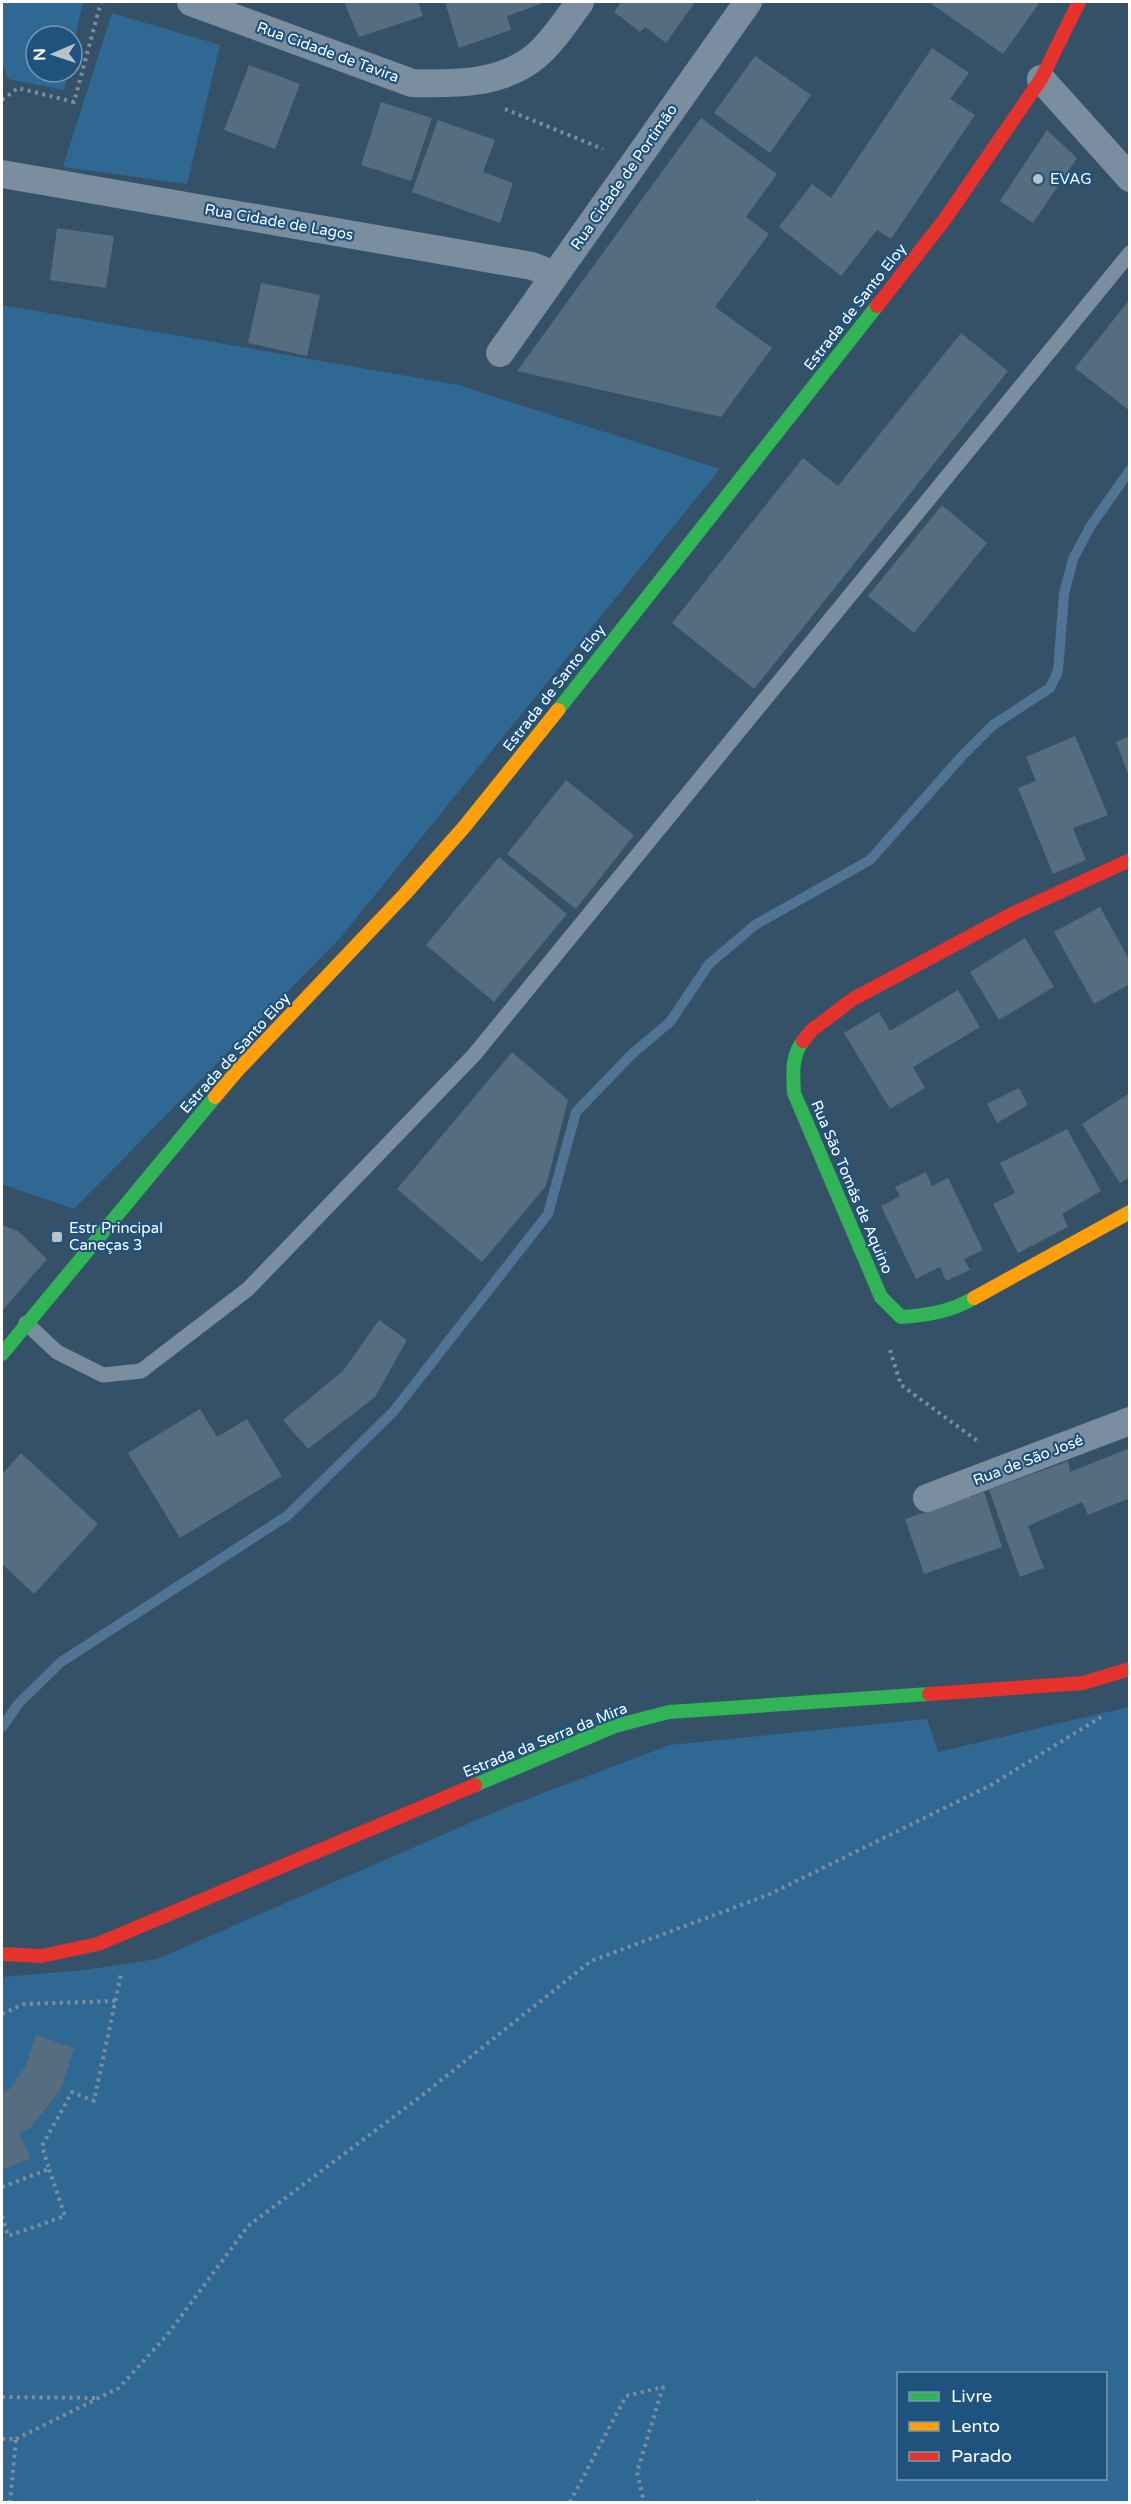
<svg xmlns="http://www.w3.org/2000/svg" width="1131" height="2504" font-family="'Varela Round',sans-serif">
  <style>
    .green { fill: #306894; fill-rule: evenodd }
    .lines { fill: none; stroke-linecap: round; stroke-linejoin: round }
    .stream { stroke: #4f7494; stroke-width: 10 }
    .building { fill: #566c7f }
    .path { stroke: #7a8e9f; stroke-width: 4; stroke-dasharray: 3 4.5; stroke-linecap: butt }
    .lane { stroke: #7a8e9f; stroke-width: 15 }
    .street { stroke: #7a8e9f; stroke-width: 28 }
    .fast { stroke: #30b455; stroke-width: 14 }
    .slow { stroke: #ff9f0a; stroke-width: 14 }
    .jam { stroke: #e5322d; stroke-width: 14 }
    .poi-dot { fill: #b8c2ca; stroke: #1f537e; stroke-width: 2 }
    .labels { text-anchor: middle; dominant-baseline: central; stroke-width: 4.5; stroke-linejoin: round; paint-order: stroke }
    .street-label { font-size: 15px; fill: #fff; stroke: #1f537e }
    .poi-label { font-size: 15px; fill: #fff; stroke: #1f537e; text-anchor: start }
  </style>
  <rect width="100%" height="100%" fill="#355168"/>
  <!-- green -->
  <path class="green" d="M2,2h81l-11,49v-15h-36v36h32l-4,18 -56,-11 -6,-15z
    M112,13l108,32 -33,139 -124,-17z
    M2,305l456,80 262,84 -380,469 -266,271 -72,-25z
    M1129,1707v795h-1127v-525l83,-7 72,-11 352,-153 161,-61 257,-26 11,33zM898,2374h208v104h-208z"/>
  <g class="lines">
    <!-- stream -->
    <path class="stream" d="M2,1727l17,-24 42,-41 226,-146 106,-104 155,-198 28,-102 57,-59 37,-31 39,-58 46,-39 115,-65 92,-104 31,-31 57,-37 8,-17 6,-77 9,-35 17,-32 40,-57"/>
  </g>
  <!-- building -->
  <path class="building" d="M344,2h74l5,14 -64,21z
    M445,2h101l-39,14 4,14 -52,18z
    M621,2h74l-29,41 -21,-16 -5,5 -26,-20z
    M929,2h111l-37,52z
    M932,48l37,25 -19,26 25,16 -84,124 -14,-9 -36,46 -62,-49 33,-43 19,14z
    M755,56l56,39 -41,58 -56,-40z
    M249,65l51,19 -25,65 -51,-19z
    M381,102l51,16 -21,63 -50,-16z
    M701,118l76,56 -31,43 23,17 -54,73 57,41 -51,69 -204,-46z
    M438,120l57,20 -12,32 30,11 -13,40 -88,-31z
    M1047,130l30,28 -44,65 -33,-22z
    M57,228l57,8 -8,52 -56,-8z
    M261,283l59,12 -13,61 -59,-13z
    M1130,299v112l-55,-43z
    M961,333l47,38 -254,318 -82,-66 131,-165 35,28z
    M942,505l45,38 -73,90 -46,-37z
    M1075,736l33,79 -35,13 13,32 -33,14 -35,-86 18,-7 -10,-24z
    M1130,736v40h-1l-13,-34z
    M566,780l68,55 -58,74 -69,-55z
    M499,857l68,57 -73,88 -68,-57z
    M1100,907l30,54v23l-36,20 -40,-72z
    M1025,938l29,49 -55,33 -29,-48z
    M958,990l22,37 -67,40 12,21 -35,21 -46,-76 35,-21 11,19z
    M512,1052l56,48 -22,86 -64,76 -85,-73z
    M1019,1088l9,17 -31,18 -10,-19z
    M1130,1093v84l-10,6 -38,-59z
    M1067,1129l34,62 -39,23 6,13 -50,26 -25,-49 22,-11 -15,-30z
    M926,1172l6,14 16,-8 35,72 -19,9 6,11 -24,11 -6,-14 -24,12 -35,-73 19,-10 -5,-9z
    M2,1225l16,6 29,28 -45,52z
    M379,1320l28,20 -32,57 -67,52 -25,-29 60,-49z
    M200,1409l17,28 30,-18 35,57 -102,62 -52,-85z
    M1130,1448v50l-42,17 -6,-13 -54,24 16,42 -24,9 -31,-87 79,-29 2,11z
    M21,1453l77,71 -64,70 -32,-30v-90z
    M984,1492l18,55 -78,27 -19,-55z
    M36,2035l38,13 -13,41 -31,39 -11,5 12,25 -29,12v-77l7,-3 16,-23z"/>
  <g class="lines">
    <!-- path -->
    <path class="path" d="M2,100l16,-12 56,14 27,-100
      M505,109l98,40
      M890,1350l11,35 78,57
      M2,2014l22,-10 91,-3
      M2,2187l47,-18 -7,-23 30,-54 22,9 27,-127
      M2,2216l6,20 57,-20 -16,-47
      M2,2397l95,1
      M2,2439h14l-6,63
      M16,2439l103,-51 49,-54 80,-108 172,-129 171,-136 177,-66 223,-110 110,-68
      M570,2502l56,-106 37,-9 -26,85 7,30
      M756,2502h7"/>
    <!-- lane -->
    <path class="lane" d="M26,1323l31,29 46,23 38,-4 107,-82 226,-234 656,-802"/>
    <!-- street -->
    <path class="street" d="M191,2l221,81c42,1 89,2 124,-27 16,-13 32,-38 44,-54
      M1041,79l89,99
      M2,174l530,92 23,9
      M500,353l248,-351
      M927,1498l203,-77"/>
    <!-- fast -->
    <path class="fast" d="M558,710l319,-404
      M803,1041c-12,15 -10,34 -9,52l87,204 20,20c27,-2 49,-5 73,-19
      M2,1354l213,-257
      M475,1785l140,-59 54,-14 260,-18"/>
    <!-- slow -->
    <path class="slow" d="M215,1097l22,-26 168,-177 60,-68 93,-116
      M974,1298l156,-86"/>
    <!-- jam -->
    <path class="jam" d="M877,306l68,-87 96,-140 38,-77
      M803,1041l9,-11 41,-31 161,-86 116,-53
      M929,1694l154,-11 47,-14
      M2,1954l39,2 57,-12 377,-159"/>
  </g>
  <!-- markers -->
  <g class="poi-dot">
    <circle cx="1038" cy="179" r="6"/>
    <rect x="51" y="1231" width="12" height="12" rx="3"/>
  </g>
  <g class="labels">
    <!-- street labels -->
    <g class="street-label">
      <text transform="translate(328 52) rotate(20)">Rua Cidade de Tavira</text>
      <text transform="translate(624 177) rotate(-55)">Rua Cidade de Portimão</text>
      <text transform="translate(279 222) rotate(10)">Rua Cidade de Lagos</text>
      <text transform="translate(855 307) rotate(-52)">Estrada de Santo Eloy</text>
      <text transform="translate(554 688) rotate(-52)">Estrada de Santo Eloy</text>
      <text transform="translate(235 1053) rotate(-48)">Estrada de Santo Eloy</text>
      <text transform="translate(852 1187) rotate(67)">Rua São Tomás de Aquino</text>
      <text transform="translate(1028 1460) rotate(-21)">Rua de São José</text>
      <text transform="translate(545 1740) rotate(-22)">Estrada da Serra da Mira</text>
    </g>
    <!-- poi labels -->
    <g class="poi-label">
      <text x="1050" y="179">EVAG</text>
      <text x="69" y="1228">Estr Principal<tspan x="69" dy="17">Caneças 3</tspan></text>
    </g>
  </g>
  <!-- border -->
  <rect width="1131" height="2504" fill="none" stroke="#ffffff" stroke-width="6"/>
  <!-- legend -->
  <rect x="897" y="2372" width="210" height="108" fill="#1f537e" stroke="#7998b2" stroke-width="1.5"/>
  <rect x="909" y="2392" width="30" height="9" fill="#30b455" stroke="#7998b2" stroke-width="1.5"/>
  <text x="951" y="2402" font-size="18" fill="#ffffff">Livre</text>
  <rect x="909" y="2422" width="30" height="9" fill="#ff9f0a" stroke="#7998b2" stroke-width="1.5"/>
  <text x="951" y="2432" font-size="18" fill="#ffffff">Lento</text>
  <rect x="909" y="2452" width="30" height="9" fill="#e5322d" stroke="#7998b2" stroke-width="1.5"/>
  <text x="951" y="2462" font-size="18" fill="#ffffff">Parado</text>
  <!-- north arrow -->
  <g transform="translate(54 54) rotate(268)"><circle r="28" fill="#1f537e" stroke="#7998b2" stroke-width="1.5"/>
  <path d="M0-4.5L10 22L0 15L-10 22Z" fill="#b8c2ca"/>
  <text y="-9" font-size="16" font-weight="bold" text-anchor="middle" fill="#ffffff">N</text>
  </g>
</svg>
